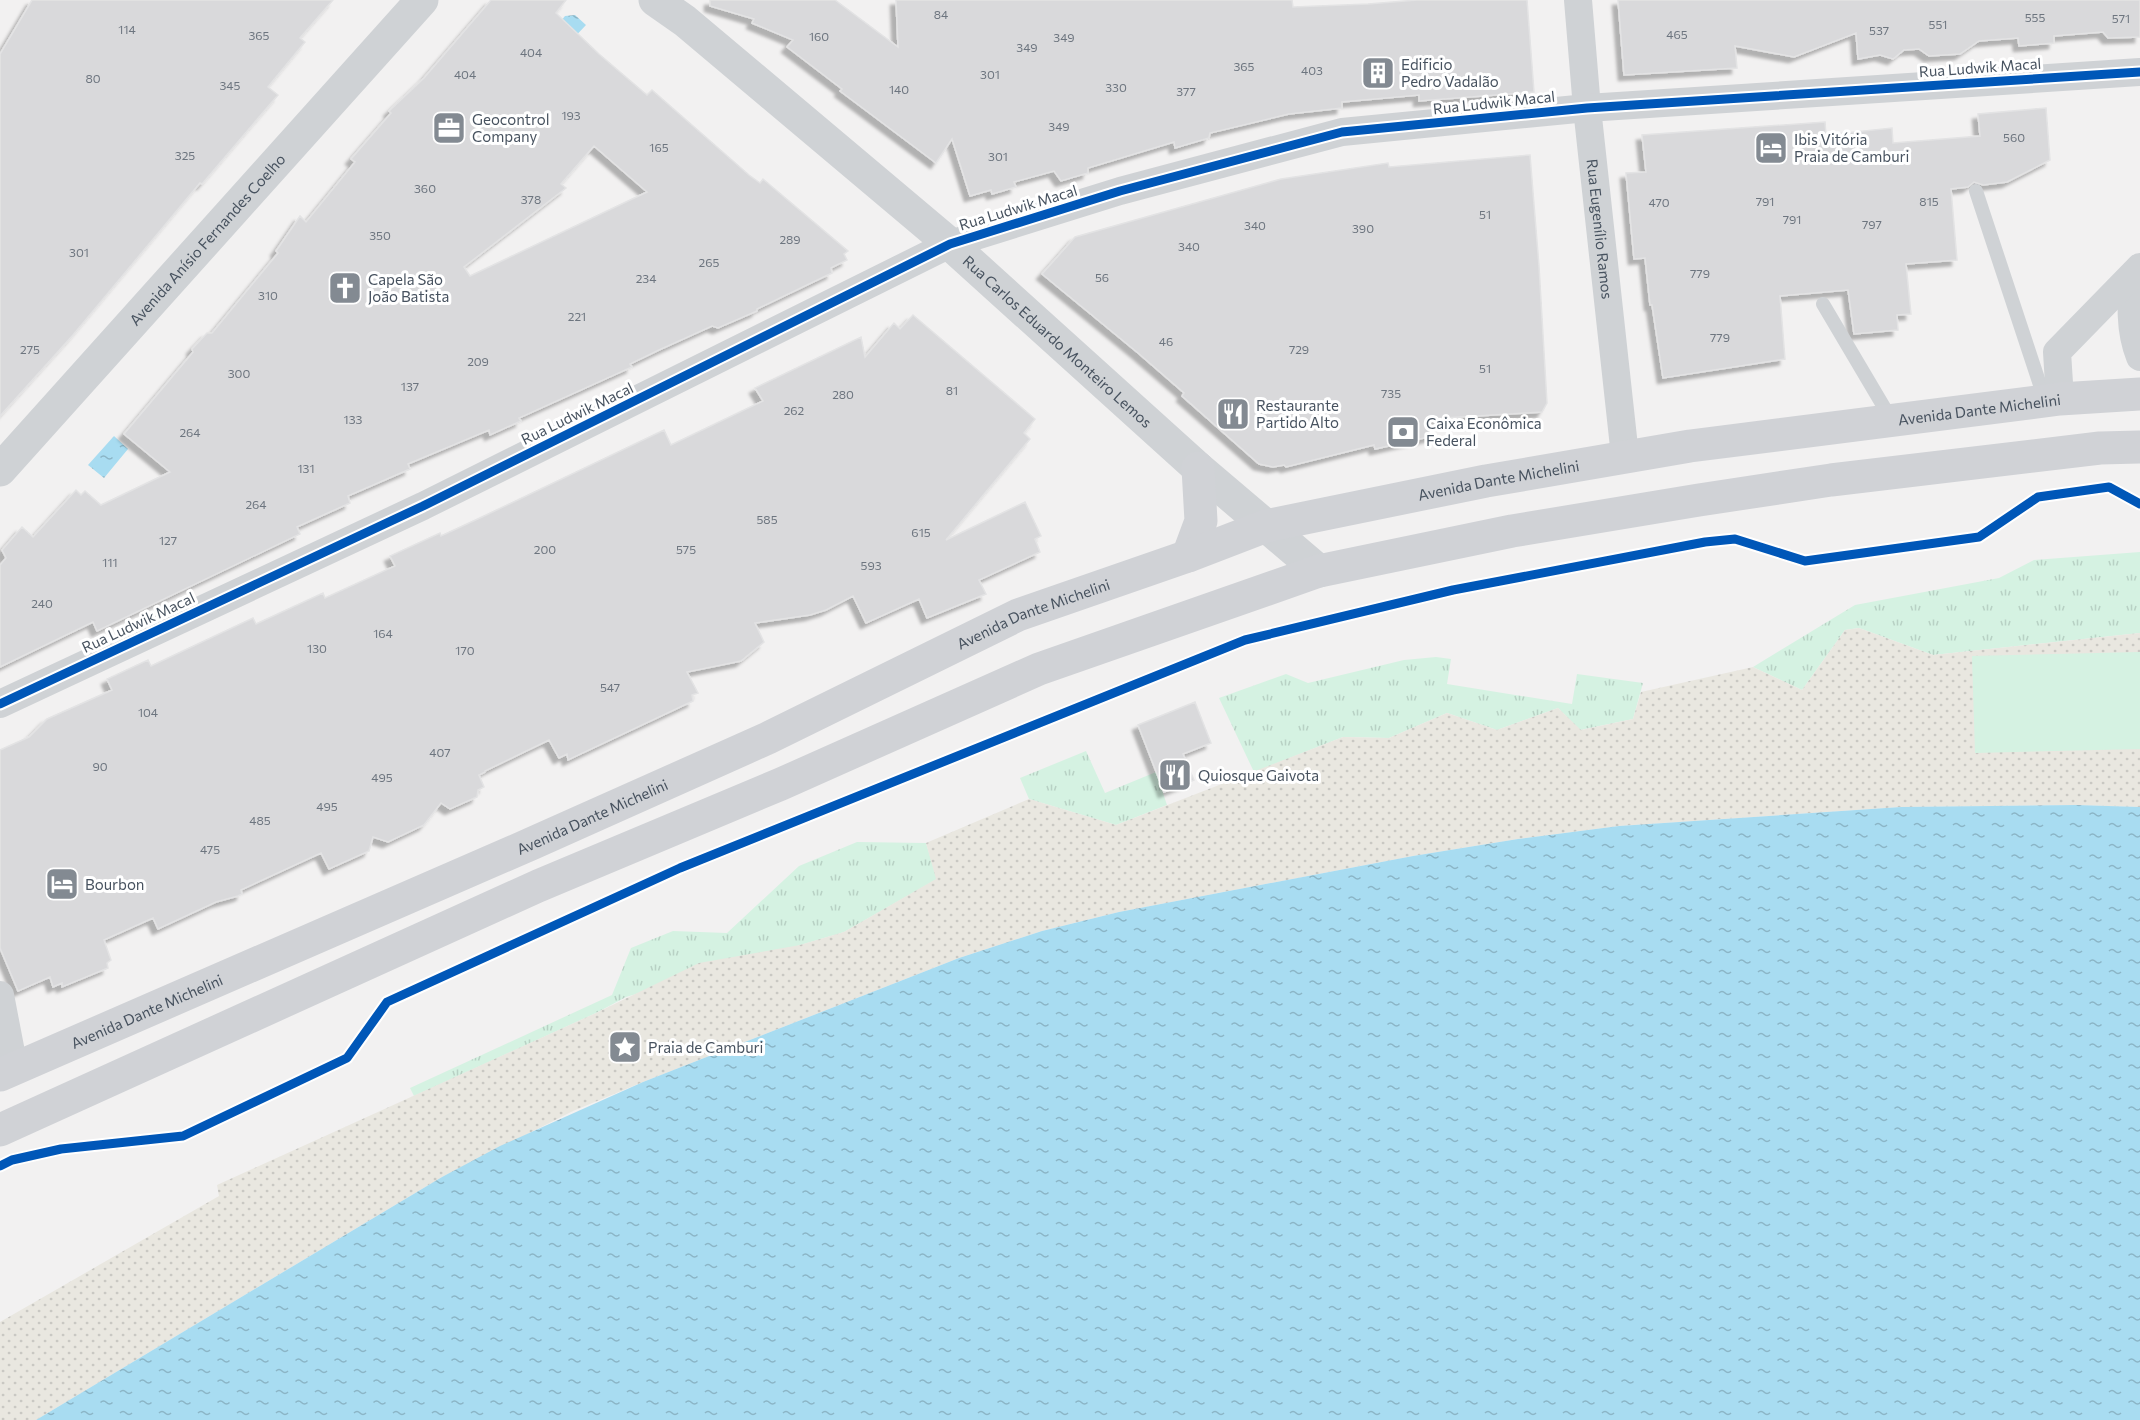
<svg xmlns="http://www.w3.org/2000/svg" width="2140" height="1420" font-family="Commissioner,sans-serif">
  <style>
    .grass { fill: url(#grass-tufts) }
    .sand { fill: url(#sand-dots) }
    .park { fill: #d5f2e2 }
    .water { fill: url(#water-ripples) }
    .building { fill: #d9d9db; stroke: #e3e3e4; stroke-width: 1.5; fill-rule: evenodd; filter: url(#shadow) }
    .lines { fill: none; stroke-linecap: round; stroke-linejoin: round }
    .service { stroke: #cfd2d5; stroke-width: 14 }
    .minor { stroke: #cfd2d5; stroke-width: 28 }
    .tertiary { stroke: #cfd2d5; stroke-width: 33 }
    .secondary { stroke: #d0d2d6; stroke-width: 33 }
    .cycleway-casing { stroke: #fff; stroke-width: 13 }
    .cycleway { stroke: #0057b8; stroke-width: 9 }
    .labels { text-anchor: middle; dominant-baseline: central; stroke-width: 6; stroke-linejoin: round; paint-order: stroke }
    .number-label { font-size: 12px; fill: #6d757f }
    .poi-label { font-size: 15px; fill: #47525f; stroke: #fff; text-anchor: start }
    .street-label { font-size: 15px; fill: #47525f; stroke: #fff }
  </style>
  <defs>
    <pattern id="grass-tufts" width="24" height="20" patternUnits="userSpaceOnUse" patternTransform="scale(1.5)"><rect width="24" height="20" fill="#d5f2e2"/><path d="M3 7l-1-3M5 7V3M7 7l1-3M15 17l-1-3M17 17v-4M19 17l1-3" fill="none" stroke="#b8d1c4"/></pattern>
    <pattern id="sand-dots" width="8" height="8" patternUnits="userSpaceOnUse" patternTransform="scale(1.5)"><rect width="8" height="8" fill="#e9e7e0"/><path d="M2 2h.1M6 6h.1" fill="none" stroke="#c9c8c3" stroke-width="1.8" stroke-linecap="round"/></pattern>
    <pattern id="water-ripples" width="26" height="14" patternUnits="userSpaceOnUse" patternTransform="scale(1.5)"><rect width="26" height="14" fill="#a8dcf1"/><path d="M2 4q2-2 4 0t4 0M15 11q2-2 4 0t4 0" fill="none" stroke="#8bb5c6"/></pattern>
    <filter id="shadow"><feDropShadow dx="-5.5" dy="5.5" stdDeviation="1.5" flood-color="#0004"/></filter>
  </defs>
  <rect width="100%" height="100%" fill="#f2f1f1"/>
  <!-- grass -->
  <path class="grass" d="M2140,552v81l-207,22 -74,-27 -14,2 -43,60 -49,-23 102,-62 144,-27 35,-18z
    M1436,657l15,2 -4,25 125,20 5,-30 66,9 -10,36 -53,11 -22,-22 -61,22 -50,-17 -58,25 -46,-1 -89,35 -35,-74 67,-24 22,9 96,-23z
    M1086,751l19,42 51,-21 11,33 -51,20 -87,-26 -9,-21z
    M857,842l69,1 11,36 -93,53 -218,65 -30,16 -182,83 -4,-8 202,-93 19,-47 42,-17 54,2 72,-67z"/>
  <!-- sand -->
  <path class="sand" d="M1859,628l74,27 207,-22v174l-64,-2 -175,2 -282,19 -101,13 -105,17 -294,56 -77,19 -83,27 -316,124 -70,29 -131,66 -406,243h-36v-98l219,-126 -2,-11 379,-172 103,-50 101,-18 44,-13 92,-53 -10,-36 103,-44 87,26 227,-88 46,1 58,-25 50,17 61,-22 23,22 52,-11 8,-27 112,-25 49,23 43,-60z"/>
  <!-- park -->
  <path class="park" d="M2140,652v97l-165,4 -3,-97z"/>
  <!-- water -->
  <path class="water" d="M575,15l11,10 -33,35 4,-34 8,-10z
    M114,436l14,13 -24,29 -16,-13z
    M2076,805l64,2v613h-2104l406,-243 58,-31 143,-64 316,-124 83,-27 77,-19 294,-56 105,-17 101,-13 282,-19z"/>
  <!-- building -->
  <path class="building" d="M32,0h301l-33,38 5,4 -37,45 10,8 -76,89 -2,-1 -127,152 -73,81v-362z
    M491,0h75l-10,13 43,41 48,41 5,-5 97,85 11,8 3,-4 85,72 -4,3 3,6 -16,8 1,5 -75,36v2l-39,17 -6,-2 -53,24 -29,14 2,3 -113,51 2,3 -31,14 -1,-5 -81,34 2,5 -62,27 2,7 -53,24 3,7 -203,97 -4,-9 -93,45v-102l6,-7 -4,-8 20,-23 11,10 43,-47 5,5 4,-4 16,14 69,-33 -46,-38 69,-82 -1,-3 15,-16h5l66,-80 -2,-2 24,-35 6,6 49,-60 -4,-3 40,-46 -2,-2 35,-33zM594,146l53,46 -177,84 -6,-9 102,-79 -5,-4z
    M710,0h125l63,47 -2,-47h396l1,7 75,-3 49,-4h110l7,92 -115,9v-6l-77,7v6l-53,6 -79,19 -1,5 -34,10 -1,-6 -86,26v5l-27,8 -7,-10 -40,11 2,5 -24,7 -1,-4 -21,6 -18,-57 -16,24 -96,-72 2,-2 -55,-42 6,-7 -41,-17 2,-4 -44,-13z
    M1618,0h522v37l-32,1 -5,-6 -49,4v7l-35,3 -1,-8 -39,3 -19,13 -31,2 -10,-7 -15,1 -11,9 -13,-4 -22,4 -2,-26 -62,24 -59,-11 2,22 -113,7z
    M2046,108l4,52 -43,22 -24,3 -9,-3 -6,5 -17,2 6,71 -51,4 5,50 -14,1 1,15 -44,4 -6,-44 -68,6 5,63 -122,19 -11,-73h-2l-5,-47 -11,1 -8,-86 20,-1 -4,-37 183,-13 1,13 66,-7 1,15 87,-7 -2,-22z
    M1530,155l9,111 8,137 -5,9 -113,7 4,17 -58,13 -1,-4 -88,22 -2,-2 -11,2 -14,-3 -77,-68 2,-3 -46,-40 -96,-79 33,-37 206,-58 107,-16 1,4z
    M913,315l122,104 -11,14 6,6 -84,101 79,-38 16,34 -6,3 5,13 -61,28 7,14 -59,24 -8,-19 -53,24 -13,-27 -27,14 -16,5 -55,8 9,19 -23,19 -54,11 11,21 -6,2 1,6 -125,59 -1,-6 -8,4 -10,-18 -64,31v1l-6,3 5,12 -6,3 -1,7 -27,12 -9,-6 -17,22 -36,17 -15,-5 -4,14 -40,18 -8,-16 -80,37 1,4 -4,2 -22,6 -58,27 -5,-11 -49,22 7,20 -4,3 1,5 -46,19v-4l-9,4 -3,-10 -32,14 -18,-43v-198l29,-13 18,-18 65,-29 -5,-11 41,-19 3,6 102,-48 3,6 67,-31 2,5 70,-32 -5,-10 50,-23 1,3 41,-19 182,-87 7,15 92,-44 -8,-13 106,-51 4,20 29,-34 6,6z
    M1195,702l16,41 -28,11 11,26 -30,12 -26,-67z"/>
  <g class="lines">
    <!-- service -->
    <path class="service" d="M1976,191l69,209
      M1823,304l68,115"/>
    <!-- minor -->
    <g class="minor">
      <path id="s1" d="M1578,0l9,108 38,348"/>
      <path d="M2134,274c-3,29 -5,55 6,83"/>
      <path d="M2060,399l-3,-47 83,-85"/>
      <path d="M0,704l423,-198 527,-262 170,-53 222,-59 245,-24 553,-36"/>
      <path d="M0,995l14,73"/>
    </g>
    <!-- tertiary -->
    <g class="tertiary">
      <path id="s2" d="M655,0l30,21 265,223 248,224 121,103"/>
      <path id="s3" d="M0,470l422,-470"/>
    </g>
    <!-- secondary -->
    <g class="secondary">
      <path d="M1188,556l13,-35 -3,-53"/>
      <path id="s4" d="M0,1075l533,-232 235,-105 250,-123 170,-59 78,-30 220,-45 204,-35 370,-47 80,-5"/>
      <path d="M0,1130l538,-244 243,-102 258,-115 280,-98 193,-40 187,-31 132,-20 269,-32 40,-1"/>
    </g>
    <defs>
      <path id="cycleway" d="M0,704l423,-198 527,-262 170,-53 222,-59 245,-24 553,-36
        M0,1166l12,-6 49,-11 122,-13 164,-78 40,-56 293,-134 565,-228 208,-50 252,-48 30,-3 70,22 174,-24 59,-40 71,-10 31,17"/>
    </defs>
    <!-- cycleway casing -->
    <use href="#cycleway" class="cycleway-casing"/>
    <!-- cycleway -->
    <use href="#cycleway" class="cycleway"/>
  </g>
  <!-- icons -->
  <defs>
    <symbol id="building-square" viewBox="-11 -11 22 22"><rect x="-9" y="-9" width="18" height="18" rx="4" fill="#838a92" stroke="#fff"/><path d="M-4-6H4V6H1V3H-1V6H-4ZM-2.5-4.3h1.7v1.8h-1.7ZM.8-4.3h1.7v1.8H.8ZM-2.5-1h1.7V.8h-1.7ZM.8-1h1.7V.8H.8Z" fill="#fff"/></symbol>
    <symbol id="office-square" viewBox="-11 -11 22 22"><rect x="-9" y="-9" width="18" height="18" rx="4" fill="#838a92" stroke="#fff"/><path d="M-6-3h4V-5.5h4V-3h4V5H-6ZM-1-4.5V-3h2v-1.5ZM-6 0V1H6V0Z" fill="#fff"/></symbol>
    <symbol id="hotel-square" viewBox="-11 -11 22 22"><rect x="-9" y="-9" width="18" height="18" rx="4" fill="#838a92" stroke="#fff"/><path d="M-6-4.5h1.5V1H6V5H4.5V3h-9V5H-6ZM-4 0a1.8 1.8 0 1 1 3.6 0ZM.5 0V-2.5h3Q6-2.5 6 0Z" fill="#fff"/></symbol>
    <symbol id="church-square" viewBox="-11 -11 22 22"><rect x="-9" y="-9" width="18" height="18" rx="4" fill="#838a92" stroke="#fff"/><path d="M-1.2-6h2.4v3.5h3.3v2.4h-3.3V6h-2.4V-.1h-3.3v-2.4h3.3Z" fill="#fff"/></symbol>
    <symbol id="restaurant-square" viewBox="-11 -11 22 22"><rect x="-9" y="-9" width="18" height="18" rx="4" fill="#838a92" stroke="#fff"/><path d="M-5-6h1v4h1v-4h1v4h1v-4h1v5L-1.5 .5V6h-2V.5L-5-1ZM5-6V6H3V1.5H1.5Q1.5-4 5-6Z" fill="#fff"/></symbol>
    <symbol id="bank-square" viewBox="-11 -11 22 22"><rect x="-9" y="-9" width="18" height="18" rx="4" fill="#838a92" stroke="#fff"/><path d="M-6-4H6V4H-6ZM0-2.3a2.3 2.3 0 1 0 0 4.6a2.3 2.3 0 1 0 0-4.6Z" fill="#fff"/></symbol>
    <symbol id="sight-square" viewBox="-11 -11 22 22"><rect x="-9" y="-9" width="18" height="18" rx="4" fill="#838a92" stroke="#fff"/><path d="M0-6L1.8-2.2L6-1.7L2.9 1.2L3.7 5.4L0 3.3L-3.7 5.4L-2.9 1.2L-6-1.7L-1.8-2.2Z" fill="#fff"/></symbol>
  </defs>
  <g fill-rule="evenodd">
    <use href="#building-square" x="1359" y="54" width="38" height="38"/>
    <use href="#office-square" x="430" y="109" width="38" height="38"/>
    <use href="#hotel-square" x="1752" y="129" width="38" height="38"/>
    <use href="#church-square" x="326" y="269" width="38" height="38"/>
    <use href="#restaurant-square" x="1214" y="395" width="38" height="38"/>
    <use href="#bank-square" x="1384" y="413" width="38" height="38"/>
    <use href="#restaurant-square" x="1156" y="756" width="38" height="38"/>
    <use href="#hotel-square" x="43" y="865" width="38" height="38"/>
    <use href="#sight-square" x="606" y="1028" width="38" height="38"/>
  </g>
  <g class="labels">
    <!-- number labels -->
    <g class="number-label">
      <text x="941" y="14">84</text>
      <text x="2035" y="17">555</text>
      <text x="2121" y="18">571</text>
      <text x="1938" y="24">551</text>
      <text x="127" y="29">114</text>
      <text x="1879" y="30">537</text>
      <text x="1677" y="34">465</text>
      <text x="259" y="35">365</text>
      <text x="819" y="36">160</text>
      <text x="1064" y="37">349</text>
      <text x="1027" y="47">349</text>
      <text x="531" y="52">404</text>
      <text x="1244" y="66">365</text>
      <text x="1312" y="70">403</text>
      <text x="465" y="74">404</text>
      <text x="990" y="74">301</text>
      <text x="93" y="78">80</text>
      <text x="230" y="85">345</text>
      <text x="1116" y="87">330</text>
      <text x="899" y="89">140</text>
      <text x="1186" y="91">377</text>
      <text x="571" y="115">193</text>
      <text x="1059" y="126">349</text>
      <text x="2014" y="137">560</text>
      <text x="659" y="147">165</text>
      <text x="185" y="155">325</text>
      <text x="998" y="156">301</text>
      <text x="425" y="188">360</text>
      <text x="531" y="199">378</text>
      <text x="1765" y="201">791</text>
      <text x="1929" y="201">815</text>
      <text x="1659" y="202">470</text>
      <text x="1485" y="214">51</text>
      <text x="1792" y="219">791</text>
      <text x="1872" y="224">797</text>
      <text x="1255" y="225">340</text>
      <text x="1363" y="228">390</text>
      <text x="380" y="235">350</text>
      <text x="790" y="239">289</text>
      <text x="1189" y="246">340</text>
      <text x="79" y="252">301</text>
      <text x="709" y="262">265</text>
      <text x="1700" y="273">779</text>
      <text x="1102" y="277">56</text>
      <text x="646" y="278">234</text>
      <text x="268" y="295">310</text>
      <text x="577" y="316">221</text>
      <text x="1720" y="337">779</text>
      <text x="1166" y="341">46</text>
      <text x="30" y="349">275</text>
      <text x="1299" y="349">729</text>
      <text x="478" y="361">209</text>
      <text x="1485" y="368">51</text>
      <text x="239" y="373">300</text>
      <text x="410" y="386">137</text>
      <text x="952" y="390">81</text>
      <text x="1391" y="393">735</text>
      <text x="843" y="394">280</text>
      <text x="794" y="410">262</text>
      <text x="353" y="419">133</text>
      <text x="190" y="432">264</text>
      <text x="306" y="468">131</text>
      <text x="256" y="504">264</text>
      <text x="767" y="519">585</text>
      <text x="921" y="532">615</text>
      <text x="168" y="540">127</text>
      <text x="545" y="549">200</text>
      <text x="686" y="549">575</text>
      <text x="110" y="562">111</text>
      <text x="871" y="565">593</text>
      <text x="42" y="603">240</text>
      <text x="383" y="633">164</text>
      <text x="317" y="648">130</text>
      <text x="465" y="650">170</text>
      <text x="610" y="687">547</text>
      <text x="148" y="712">104</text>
      <text x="440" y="752">407</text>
      <text x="100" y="766">90</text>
      <text x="382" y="777">495</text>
      <text x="327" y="806">495</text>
      <text x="260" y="820">485</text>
      <text x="210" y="849">475</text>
    </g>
    <!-- poi labels -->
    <g class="poi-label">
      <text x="1401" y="64">Edificio<tspan x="1401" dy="17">Pedro Vadalão</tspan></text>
      <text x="472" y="119">Geocontrol<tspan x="472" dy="17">Company</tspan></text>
      <text x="1794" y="139">Ibis Vitória<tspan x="1794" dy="17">Praia de Camburi</tspan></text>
      <text x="368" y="279">Capela São<tspan x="368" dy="17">João Batista</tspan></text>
      <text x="1256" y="405">Restaurante<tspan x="1256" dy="17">Partido Alto</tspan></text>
      <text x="1426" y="423">Caixa Econômica<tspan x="1426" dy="17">Federal</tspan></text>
      <text x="1198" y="775">Quiosque Gaivota</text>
      <text x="85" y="884">Bourbon</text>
      <text x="648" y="1047">Praia de Camburi</text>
    </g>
    <!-- street labels -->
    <g class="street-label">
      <text transform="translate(1980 67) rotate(-4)">Rua Ludwik Macal</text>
      <text transform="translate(1494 102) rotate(-6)">Rua Ludwik Macal</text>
      <text transform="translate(1018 207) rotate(-17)">Rua Ludwik Macal</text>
      <text stroke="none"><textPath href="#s1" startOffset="230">Rua Eugenílio Ramos</textPath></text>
      <text stroke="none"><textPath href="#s3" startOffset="310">Avenida Anísio Fernandes Coelho</textPath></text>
      <text stroke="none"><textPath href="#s2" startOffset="528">Rua Carlos Eduardo Monteiro Lemos</textPath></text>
      <text stroke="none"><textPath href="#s4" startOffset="2104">Avenida Dante Michelini</textPath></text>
      <text transform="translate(577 413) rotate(-26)">Rua Ludwik Macal</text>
      <text stroke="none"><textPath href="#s4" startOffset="1618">Avenida Dante Michelini</textPath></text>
      <text stroke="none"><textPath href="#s4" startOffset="1132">Avenida Dante Michelini</textPath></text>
      <text transform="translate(138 622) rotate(-25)">Rua Ludwik Macal</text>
      <text stroke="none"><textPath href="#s4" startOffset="646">Avenida Dante Michelini</textPath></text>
      <text stroke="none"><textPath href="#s4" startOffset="160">Avenida Dante Michelini</textPath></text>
    </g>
  </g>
</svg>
